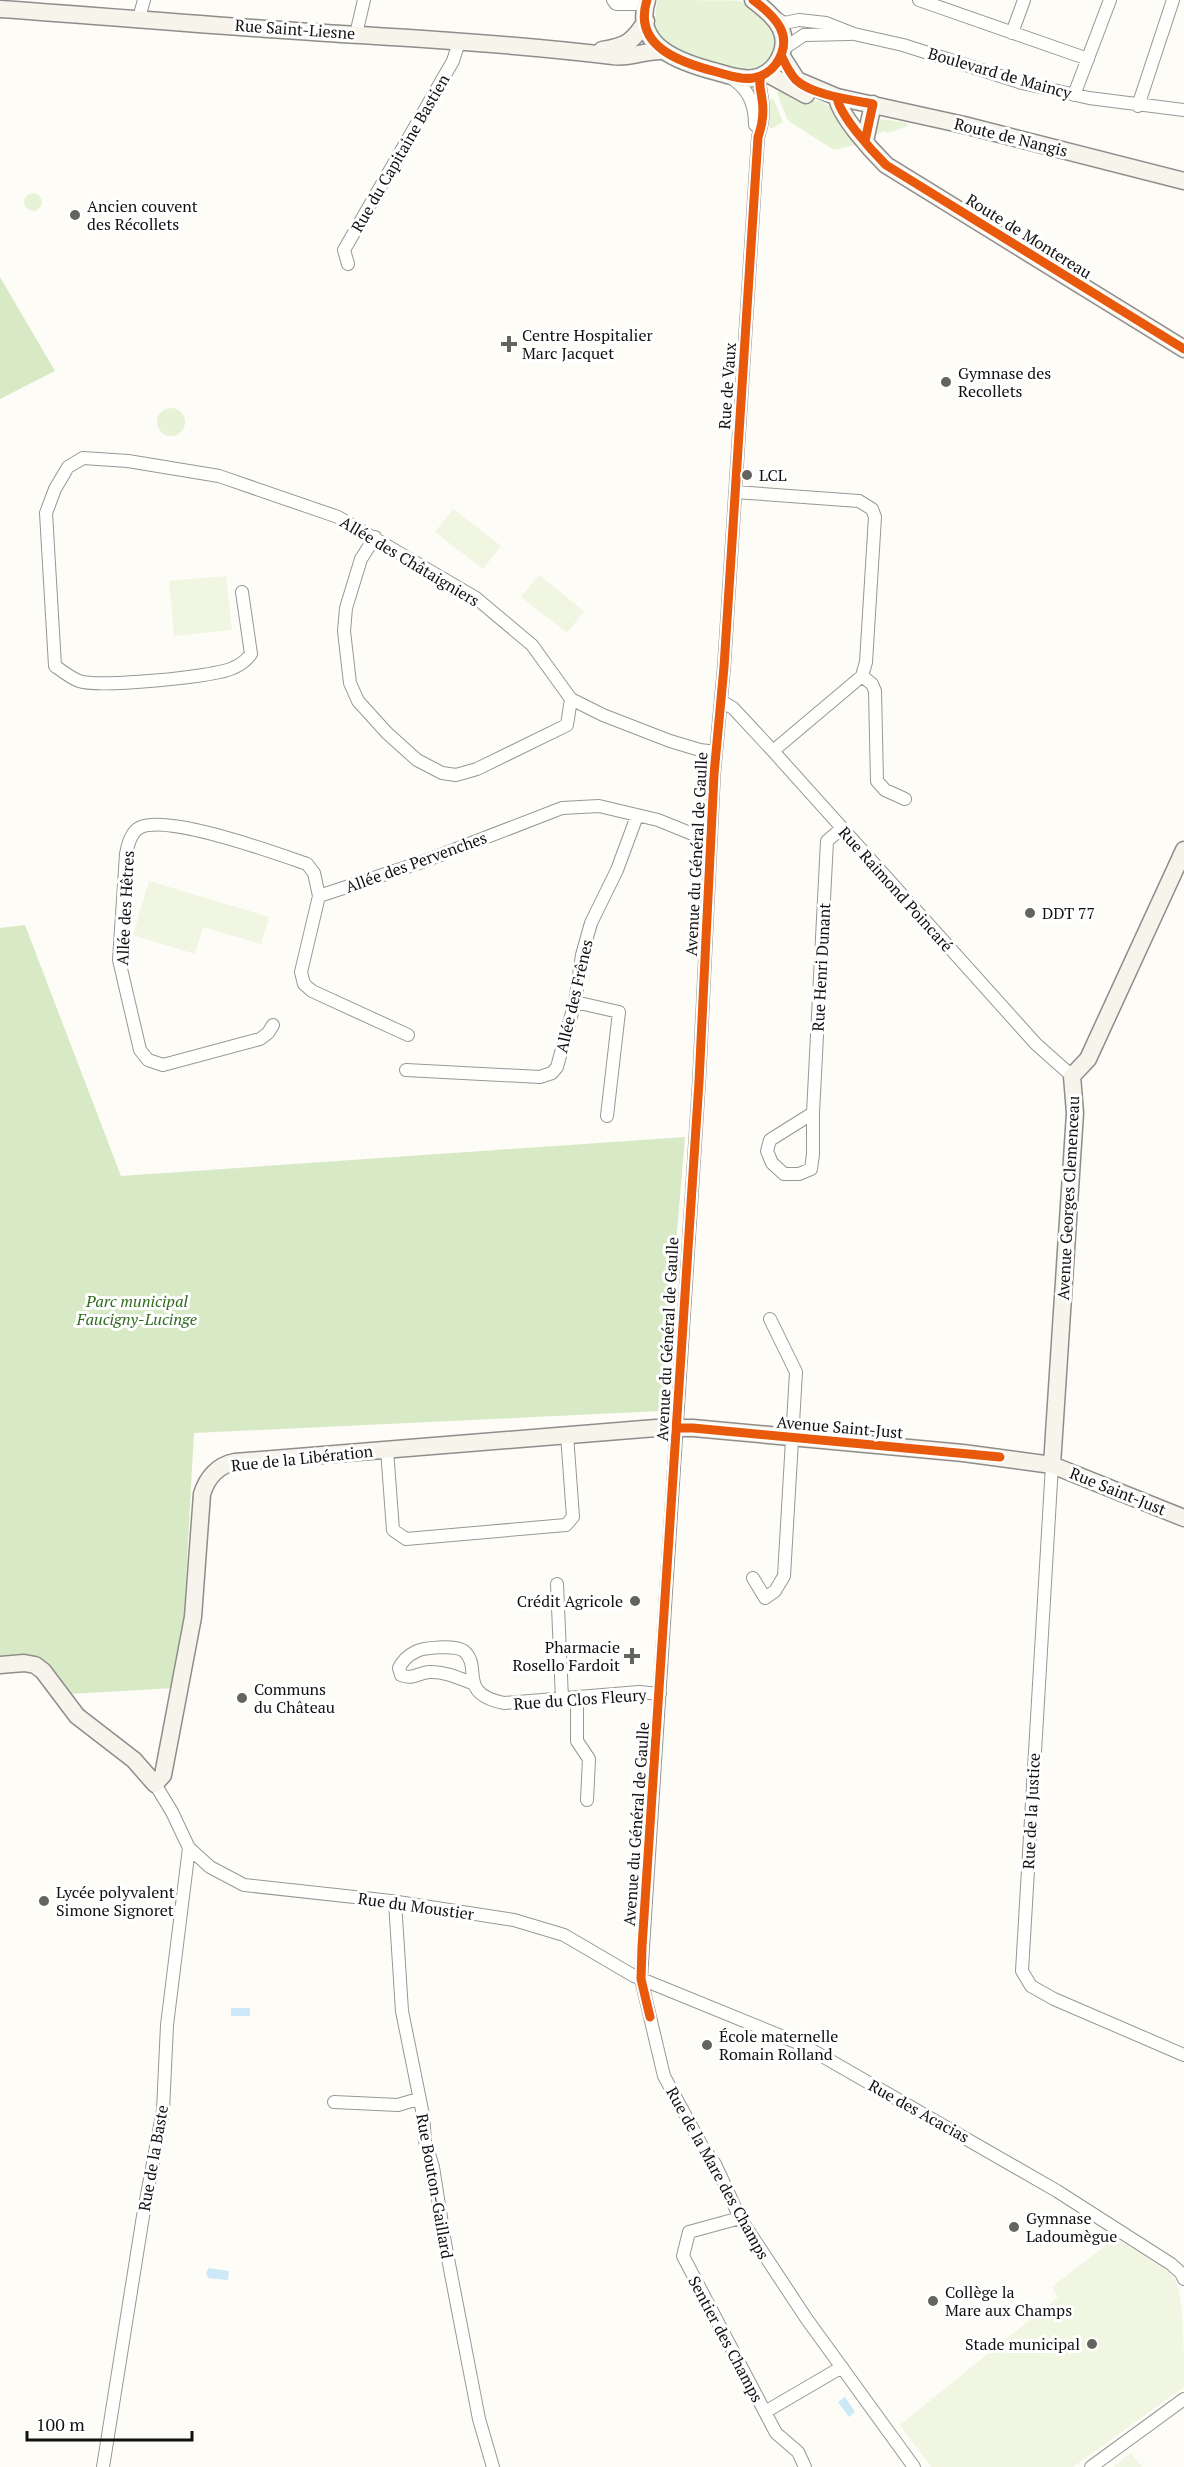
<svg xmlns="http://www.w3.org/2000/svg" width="1184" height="2467" font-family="'PT Serif',serif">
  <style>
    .green { fill: #e7f3d7 }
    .forest { fill: #d8eac5 }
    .pitch { fill: #f0f6e1 }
    .water { fill: #cde8f7 }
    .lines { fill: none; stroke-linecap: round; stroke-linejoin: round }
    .street-casing { stroke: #979795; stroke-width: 14 }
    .secondary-casing { stroke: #8e8d8b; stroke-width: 19 }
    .street { stroke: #fffffe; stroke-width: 12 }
    .secondary { stroke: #f6f4eb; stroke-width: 16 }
    .cycleway-casing { stroke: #fff; stroke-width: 13 }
    .cycleway { stroke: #e8590c; stroke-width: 9 }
    .poi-dot { fill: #646362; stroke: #fff; stroke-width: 2 }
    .labels { text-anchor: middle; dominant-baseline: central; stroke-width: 6; stroke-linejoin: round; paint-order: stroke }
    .street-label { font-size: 16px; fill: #111; stroke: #fff }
    .poi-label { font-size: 16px; fill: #111; stroke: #fff; text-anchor: start }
    .park-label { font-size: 16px; font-style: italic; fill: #2f6b1f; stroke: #fff }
  </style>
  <rect width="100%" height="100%" fill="#fdfcf7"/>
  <!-- green -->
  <path class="green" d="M658,0c13,0 74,0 82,1 14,6 36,28 36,43 -1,12 -8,20 -18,25 -14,6 -30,-2 -44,-6 -12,-4 -28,-6 -40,-11 -19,-10 -22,-34 -16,-52z
    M781,86l20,13 19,2 16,8 22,35 -24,6 -41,-26 -6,-5 -10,-26z
    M773,98l10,24 -12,7 -2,-2 1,-27z
    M882,119l25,4 1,3 -20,7 -4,-2 -10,5 1,-11z
    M24 202a9 9 0 1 1 18 0a9 9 0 1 1-18 0Z
    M157 422a14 14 0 1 1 28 0a14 14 0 1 1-28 0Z"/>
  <!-- forest -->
  <path class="forest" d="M0,277l55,94 -55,28z
    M25,925l96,251 564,-39 -23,274 -468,22 -12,218 -7,37 -106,6 -31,-34 -38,5v-737z"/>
  <!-- pitch -->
  <path class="pitch" d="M453,509l48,37 -18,23 -48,-37z
    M539,575l45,36 -17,22 -46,-36z
    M226,576l6,54 -58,6 -5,-55z
    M149,881l120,36 -8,27 -58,-17 -8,27 -62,-19z
    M1115,2238c17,11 50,27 61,43 8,19 8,82 8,106l-111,80h-142l-31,-42 158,-128 -6,-10z
    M1131,2453l11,14h-29z"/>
  <!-- water -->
  <path class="water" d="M231,2008h19v8h-19z
    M209,2268l20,3 -1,9 -20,-2 -2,-5z
    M845,2397l10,15 -6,5 -11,-15z"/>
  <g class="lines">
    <defs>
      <path id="street" d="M613,0l3,4h30
        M919,0l169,59
        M773,16l11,7 15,-3 27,3 28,11 49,11 119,38 67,15 95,12
        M139,18l5,-18
        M1012,33l12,-33
        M356,34l8,-34
        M783,49l21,-14 46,-1
        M761,76c-3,9 0,13 1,23 2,12 0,27 -4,38l-34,530 -10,107 -15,308 -58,897 23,97 38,70 13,18 25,54 66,100 108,149
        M730,77c18,12 25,25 25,48
        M1074,95l36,-95
        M1138,106l35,-106
        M348,264l-4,-14 109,-189 6,-19
        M735,492l124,9 13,8 3,8 -9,145 -4,14
        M375,537l-14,22 -15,49 -2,23 6,52 8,18 29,32 30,27 25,13 14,2 21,-6 90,-44 4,-26
        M242,592l9,62c-5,7 -11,11 -18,14 -19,9 -136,20 -154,13 -8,-3 -17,-10 -24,-15l-9,-153 9,-24 13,-22 15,-9 45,3 91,15 119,41 138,81 56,47 39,54 32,16 67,26 30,9 16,2
        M862,676l10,8 3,7 2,90 8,9 20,9
        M721,701l12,7 40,43 263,293 36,32
        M773,751l89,-75
        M575,1002l44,10 -12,104
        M273,1025l-5,8 -8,6 -97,26 -15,-5 -8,-10 -21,-90 7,-106c2,-10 5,-23 15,-27 30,-12 134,26 166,37l7,9 5,23
        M408,1035l-96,-44 -8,-7 -3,-12 18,-76 106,-35 137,-53 37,-2 59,14 37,15h15
        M406,1070l134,7 12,-4 5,-6 18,-65 7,-47 9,-32 26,-53 20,-54
        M813,1113v41l-2,15 -12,5h-15l-12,-11 -5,-12 3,-11 43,-27 14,-272 15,-13
        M387,1450l6,80 13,9 160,-14 7,-8 -6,-82
        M1052,1465l-30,506 9,15 23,13 130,56
        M753,1578l12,20 10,-7 9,-15 12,-204 -26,-53
        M557,1584l5,115
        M472,1683c-13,-5 -28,-12 -43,-11 -11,1 -17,8 -28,3l-2,-7c4,-8 8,-12 16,-16 8,-5 41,-7 49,-1 19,17 -8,42 40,52l135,-11 21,2
        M577,1698v43l12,18 -2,41
        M155,1784l17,28 17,36 21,19 34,18 147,16 123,19 50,15 70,41 169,69 254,146 114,73 10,9 3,6
        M395,1902l7,109 21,104 2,26 8,26 12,76 34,176 14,48
        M334,2102l64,3 20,-6
        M740,2218l-51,14 -6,24 93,177 22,19 7,15
        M765,2412l77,-45
        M103,2467l40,-251 20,-106 4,-85 22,-177
        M1091,2467l93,-68"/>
      <path id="secondary" d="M647,0c-15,47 35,63 70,72 11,3 24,8 36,6 9,-1 18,-7 23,-14 19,-28 0,-47 -23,-64
        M0,9c114,8 227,18 341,25 91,5 182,11 272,22 17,3 32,-6 49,-5
        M602,50c24,-4 31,-8 44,-29
        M781,55l16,25 40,17 127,28 220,56
        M766,73l40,22
        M837,97c2,18 35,54 49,68l298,184
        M865,141l8,-37
        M1052,1465l23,-352 -3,-37 16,-17 96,-209
        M0,1665l24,-2 11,2 8,6 34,45 57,44 21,24 8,-9 30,-158 9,-123c5,-16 16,-29 33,-32l421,-34h37l270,25 89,12 132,53"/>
    </defs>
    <!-- street casing -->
    <use href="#street" class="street-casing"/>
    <!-- secondary casing -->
    <use href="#secondary" class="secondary-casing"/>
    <!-- street -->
    <use href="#street" class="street"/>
    <!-- secondary -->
    <use href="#secondary" class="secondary"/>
    <defs>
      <path id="cycleway" d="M647,0c-15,47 35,63 70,72 11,3 24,8 36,6 9,-1 18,-7 23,-14 19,-28 0,-47 -23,-64
        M781,55c4,8 8,18 15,25 16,15 56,20 77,24l-8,37
        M837,97c2,18 35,54 49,68l298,184
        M676,1428h17l307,29
        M650,2017l-9,-38 1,-32 57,-865 15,-308 10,-107 34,-530c4,-11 6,-26 4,-38 -1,-10 -4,-14 -1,-23"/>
    </defs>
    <!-- cycleway casing -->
    <use href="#cycleway" class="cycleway-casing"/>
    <!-- cycleway -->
    <use href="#cycleway" class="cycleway"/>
  </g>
  <!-- markers -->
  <g class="poi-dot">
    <circle cx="75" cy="215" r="6"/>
    <path d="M506 335h6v6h6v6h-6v6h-6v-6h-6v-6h6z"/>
    <circle cx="946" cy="382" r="6"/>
    <circle cx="747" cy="475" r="6"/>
    <circle cx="1030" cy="913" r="6"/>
    <circle cx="635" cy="1601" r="6"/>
    <path d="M629 1647h6v6h6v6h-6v6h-6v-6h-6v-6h6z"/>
    <circle cx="242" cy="1698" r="6"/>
    <circle cx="44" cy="1901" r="6"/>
    <circle cx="707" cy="2045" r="6"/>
    <circle cx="1014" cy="2227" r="6"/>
    <circle cx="933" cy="2301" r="6"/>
    <circle cx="1092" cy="2344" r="6"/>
  </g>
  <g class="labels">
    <!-- street labels -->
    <g class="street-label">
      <text transform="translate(295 29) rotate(4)">Rue Saint-Liesne</text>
      <text transform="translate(1000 73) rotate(16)">Boulevard de Maincy</text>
      <text transform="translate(1011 137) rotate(14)">Route de Nangis</text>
      <text transform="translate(400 153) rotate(-60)">Rue du Capitaine Bastien</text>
      <text transform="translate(1029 236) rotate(32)">Route de Montereau</text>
      <text transform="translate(727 386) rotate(-86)">Rue de Vaux</text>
      <text transform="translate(410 561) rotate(31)">Allée des Châtaigniers</text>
      <text transform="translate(696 854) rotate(-87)">Avenue du Général de Gaulle</text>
      <text transform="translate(416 862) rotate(-20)">Allée des Pervenches</text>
      <text transform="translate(896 889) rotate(48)">Rue Raimond Poincaré</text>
      <text transform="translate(125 908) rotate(-87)">Allée des Hêtres</text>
      <text transform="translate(821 967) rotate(-87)">Rue Henri Dunant</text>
      <text transform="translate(574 996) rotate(-77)">Allée des Frênes</text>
      <text transform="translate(1068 1198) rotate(-87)">Avenue Georges Clemenceau</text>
      <text transform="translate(667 1339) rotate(-87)">Avenue du Général de Gaulle</text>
      <text transform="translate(840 1427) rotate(5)">Avenue Saint-Just</text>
      <text transform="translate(302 1458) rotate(-6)">Rue de la Libération</text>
      <text transform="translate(1118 1491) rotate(22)">Rue Saint-Just</text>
      <text transform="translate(580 1699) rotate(-4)">Rue du Clos Fleury</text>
      <text transform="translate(1031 1811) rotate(-87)">Rue de la Justice</text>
      <text transform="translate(636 1824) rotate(-86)">Avenue du Général de Gaulle</text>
      <text transform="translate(416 1906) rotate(8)">Rue du Moustier</text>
      <text transform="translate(919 2111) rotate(29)">Rue des Acacias</text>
      <text transform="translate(153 2158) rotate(-80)">Rue de la Baste</text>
      <text transform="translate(718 2173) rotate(61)">Rue de la Mare des Champs</text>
      <text transform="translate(435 2186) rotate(80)">Rue Bouton-Gaillard</text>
      <text transform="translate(726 2339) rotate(62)">Sentier des Champs</text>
    </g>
    <!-- poi labels -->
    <g class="poi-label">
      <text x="87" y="206">Ancien couvent<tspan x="87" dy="18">des Récollets</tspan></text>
      <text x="522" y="335">Centre Hospitalier<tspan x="522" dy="18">Marc Jacquet</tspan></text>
      <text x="958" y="373">Gymnase des<tspan x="958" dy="18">Recollets</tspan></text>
      <text x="759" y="475">LCL</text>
      <text x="1042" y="913">DDT 77</text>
      <text x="623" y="1601" text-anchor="end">Crédit Agricole</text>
      <text x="620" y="1647" text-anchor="end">Pharmacie<tspan x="620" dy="18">Rosello Fardoit</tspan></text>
      <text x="254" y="1689">Communs<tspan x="254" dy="18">du Château</tspan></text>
      <text x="56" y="1892">Lycée polyvalent<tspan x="56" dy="18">Simone Signoret</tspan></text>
      <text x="719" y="2036">École maternelle<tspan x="719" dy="18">Romain Rolland</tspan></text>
      <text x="1026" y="2218">Gymnase<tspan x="1026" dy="18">Ladoumègue</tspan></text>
      <text x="945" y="2292">Collège la<tspan x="945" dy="18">Mare aux Champs</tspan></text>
      <text x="1080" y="2344" text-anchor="end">Stade municipal</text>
    </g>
    <!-- park labels -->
    <g class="park-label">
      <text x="137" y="1301">Parc municipal<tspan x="137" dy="18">Faucigny-Lucinge</tspan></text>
    </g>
  </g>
  <!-- scale -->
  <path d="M27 2431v9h165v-9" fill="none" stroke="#111111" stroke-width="3"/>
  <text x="36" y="2431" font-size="18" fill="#111111" stroke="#ffffff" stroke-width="4.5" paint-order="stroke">100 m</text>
</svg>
